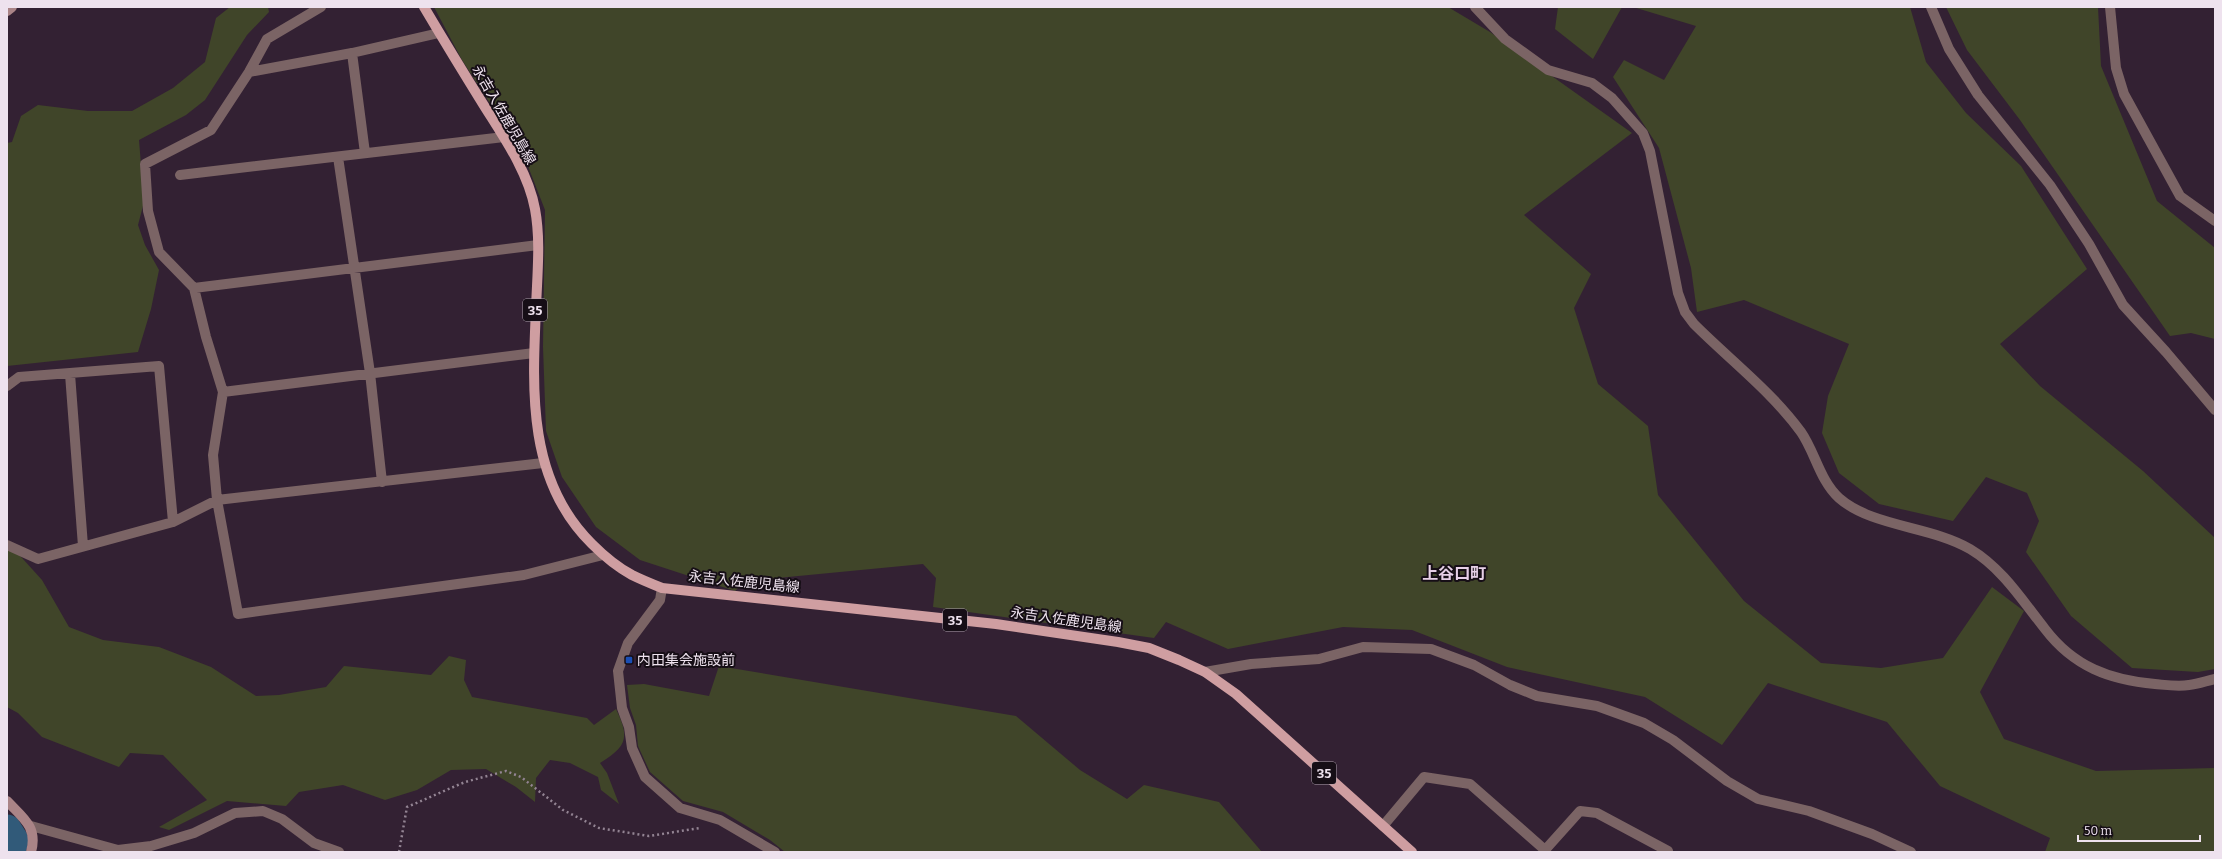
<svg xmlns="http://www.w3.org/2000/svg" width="2222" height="859" font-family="Bitter,'Noto Sans JP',serif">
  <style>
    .green { fill: #404529 }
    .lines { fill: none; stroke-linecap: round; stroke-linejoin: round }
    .river { stroke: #315a79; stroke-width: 29 }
    .path { stroke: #938493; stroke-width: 2.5; stroke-dasharray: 2 3; stroke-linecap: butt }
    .street { stroke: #7b6465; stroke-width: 10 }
    .secondary { stroke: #aa8487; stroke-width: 10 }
    .primary { stroke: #cf9ea1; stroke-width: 10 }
    .transit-dot { fill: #1a4fb4; stroke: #160e16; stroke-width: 1.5 }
    .labels { text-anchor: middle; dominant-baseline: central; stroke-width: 4; stroke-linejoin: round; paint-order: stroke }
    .shield { fill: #160e16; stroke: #ada2ad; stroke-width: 1 }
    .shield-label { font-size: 13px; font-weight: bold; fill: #eee2ee }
    .street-label { font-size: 14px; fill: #eee2ee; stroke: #160e16 }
    .poi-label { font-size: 14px; fill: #eee2ee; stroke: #160e16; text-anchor: start }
    .quarter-label { font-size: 16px; font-weight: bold; fill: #e6cfe6; stroke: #160e16 }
  </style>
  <rect width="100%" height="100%" fill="#332133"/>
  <!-- green -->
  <path class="green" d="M230,7h38l1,5 -22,23 -42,65 -19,15 -47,25 5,62 -6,23 7,20 14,25 -8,39 -13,43 -131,14v-223l5,-1 9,-26 17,-11 50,6h44l41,-23 32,-26 11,-44z
    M434,7h1014l42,25 142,101 -108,82 67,59 -17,34 24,76 50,42 10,69 86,106 77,62 60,5 62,-10 49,-71 32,24 -44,81 24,47 92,32 119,-3v84h-170l5,-14 -110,-52 -53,-64 -119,-39 -46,62 -77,-48 -138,-30 -95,-37 -69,-3 -115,22 -62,-27 -12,16 -221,-31 3,-29 -13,-14 -177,17 -11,10 -95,-31 -44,-33 -34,-50 -16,-46 -3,-84 2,-137 -21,-54 -62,-96z
    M1558,7h64l-29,52 -38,-30z
    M1633,7h277l16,55 40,51 55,53 66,103 -87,75 40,42 103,85 72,67v131l-17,3 -66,-4 -61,-52 -45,-64 13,-31 -12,-28 -41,-16 -33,44 -74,-17 -40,-31 -17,-40 6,-37 21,-52 -105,-44 -47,12 -6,-44 -32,-120 -46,-71 11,-17 40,20 32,-54z
    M1946,7h152l3,59 56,135 58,47v91l-24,-6 -21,3 -150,-216 -53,-70z
    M7,546l6,2 29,32 27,47 34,13 56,7 52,20 45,29 23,-1 47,-8 18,-21 87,9 18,-19 17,4 -2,20 8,17 115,21 7,7 22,-16c14,29 11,37 -16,54l7,10 12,31 -18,-14 -3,-13 -28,-14 -20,-3 -14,18 -1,24 -19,-15 -30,-18 -35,1 -34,20 -32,10 -42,-15 -44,7 -13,14 -59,-5 -58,29 -10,-3 48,-27 -44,-45 -33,-2 -11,14 -77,-30 -24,-24 -11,-6z
    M719,666l297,50 64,54 47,29 17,-14 75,17 43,50h-477l-15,-12 -47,-28 -40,-11 -33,-29 -12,-26 -2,-21 -6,-17 -3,-23 17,-1 65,12z"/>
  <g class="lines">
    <!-- river -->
    <path class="river" d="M7,829l7,11 -3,12"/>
    <!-- path -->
    <path class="path" d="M399,852l8,-45 58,-25 41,-11 15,6 42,33 36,18 50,8 51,-8"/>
    <!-- street -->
    <path class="street" d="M321,7l-54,32 -18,33 -38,58 -66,34 3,47 11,41 35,36 12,49 17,55 -10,63 4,45 21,114 286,-39 79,-20
      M1475,7l30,32 43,31 44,13 20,15 31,35 7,18 28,142 7,19 9,12c36,36 77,67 107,108 14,20 19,49 38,66 33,29 92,28 131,51 32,19 52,51 75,80 29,38 65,51 110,55 11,1 23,3 34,1 9,-1 17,-4 26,-6
      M1931,7l18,42 29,46 72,90 39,59 34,61 43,47 49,58
      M2110,7l6,61 8,26 56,102 35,25
      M352,53l13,100
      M249,72l103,-19 87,-20
      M338,157l32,216 12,109
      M180,175l324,-38
      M194,288l344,-43
      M70,374l13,172
      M7,386l12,-9 140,-11 14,156 -135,37 -31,-14
      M223,392l311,-39
      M173,522l44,-22 326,-37
      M662,588l-2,12 -32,43 -10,28 4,37 7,19 3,21 13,29 35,31 40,12 55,32
      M1205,672l46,-8 68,-5 44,-12 68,2 43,16 36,20 27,11 60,10 47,17 29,17 54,41 31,18 51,12 63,23 39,18
      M31,826l87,24 33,-4 43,-13 41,-20 28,-2 19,8 32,24 25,9
      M1383,826l41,-49 46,7 75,66 35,-39 17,2 71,38"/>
    <!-- secondary -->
    <path class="secondary" d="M7,11l5,-4
      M7,801c16,17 31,26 24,51"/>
    <!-- primary -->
    <path class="primary" d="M424,7c19,32 39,65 59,97 20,32 45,67 52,105 6,32 2,67 1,100 -4,84 -8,172 56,235 12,12 25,23 40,31 10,5 20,9 30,13l334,36 122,18 31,6 30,12 26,12 31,22 176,158"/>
  </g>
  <!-- markers -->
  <rect class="transit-dot" x="625" y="656" width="8" height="8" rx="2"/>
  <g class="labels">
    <!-- shield labels -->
    <g class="shield">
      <rect x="523" y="299" width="24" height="22" rx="3"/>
      <rect x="943" y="609" width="24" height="22" rx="3"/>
      <rect x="1312" y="762" width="24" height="22" rx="3"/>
    </g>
    <g class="shield-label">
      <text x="535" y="310">35</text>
      <text x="955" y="620">35</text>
      <text x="1324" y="773">35</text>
    </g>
    <!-- street labels -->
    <g class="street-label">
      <text transform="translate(504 115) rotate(60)">永吉入佐鹿児島線</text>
      <text transform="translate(744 582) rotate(6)">永吉入佐鹿児島線</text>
      <text transform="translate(1066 620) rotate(8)">永吉入佐鹿児島線</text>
    </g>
    <!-- poi labels -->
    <g class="poi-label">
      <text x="637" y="660">内田集会施設前</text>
    </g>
    <!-- quarter labels -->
    <g class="quarter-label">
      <text x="1454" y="573">上谷口町</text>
    </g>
  </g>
  <!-- border -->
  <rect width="2222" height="859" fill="none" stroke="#eee2ee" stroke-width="16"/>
  <!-- scale -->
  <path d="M2078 835v6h122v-6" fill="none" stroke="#eee2ee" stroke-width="2"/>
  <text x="2084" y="835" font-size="12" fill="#eee2ee" stroke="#160e16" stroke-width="3" paint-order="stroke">50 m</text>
</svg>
